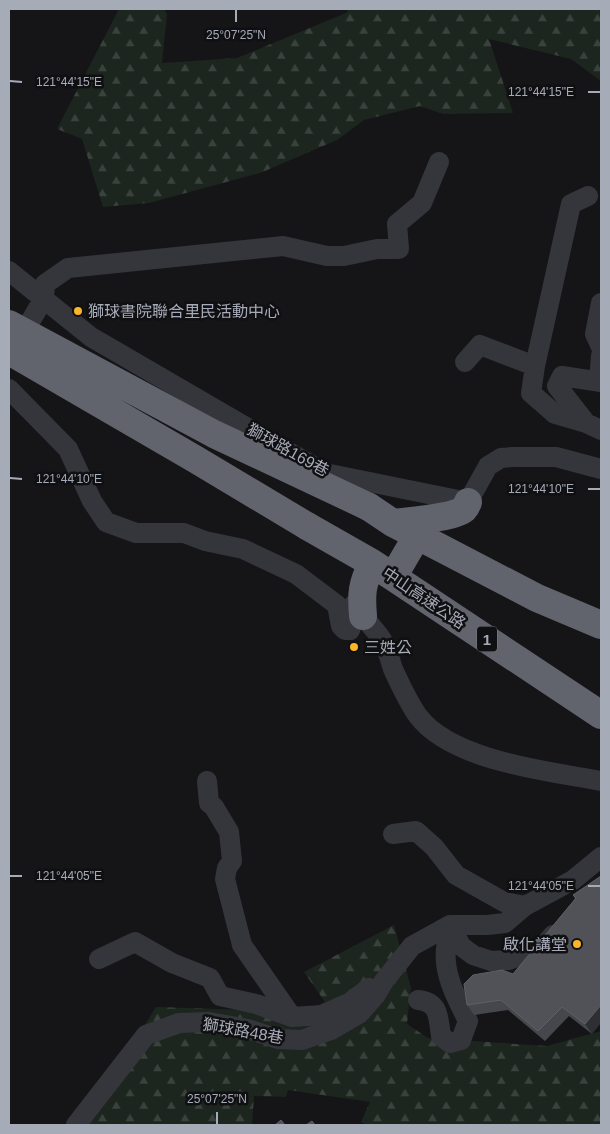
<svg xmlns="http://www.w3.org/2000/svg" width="610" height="1134" font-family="Helvetica,'Noto Sans TC',sans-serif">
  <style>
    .forest { fill: url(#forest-firs) }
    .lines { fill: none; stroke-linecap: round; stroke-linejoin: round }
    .minor { stroke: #35363c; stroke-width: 20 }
    .highway { stroke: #61646d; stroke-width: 28 }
    .highway-bridge { stroke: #61646d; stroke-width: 28 }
    .wall { fill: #46474c }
    .shaded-wall { fill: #2e2f32 }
    .building { fill: #515258; stroke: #5e6067 }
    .ticks { fill: none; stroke: #a6abb8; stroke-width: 2 }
    .poi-dot { fill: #fbb528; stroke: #101012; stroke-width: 2 }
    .labels { text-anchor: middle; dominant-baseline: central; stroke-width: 5; stroke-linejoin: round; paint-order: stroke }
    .shield { fill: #101012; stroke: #797c86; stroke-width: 1 }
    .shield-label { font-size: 15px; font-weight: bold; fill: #a6abb8 }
    .poi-label { font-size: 16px; fill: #a6abb8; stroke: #101012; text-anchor: start }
    .street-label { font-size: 16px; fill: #a6abb8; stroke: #101012 }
    .ticks-label { font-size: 12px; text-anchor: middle; fill: #a6abb8; stroke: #101012; stroke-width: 5; stroke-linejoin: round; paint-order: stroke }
  </style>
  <defs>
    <pattern id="forest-firs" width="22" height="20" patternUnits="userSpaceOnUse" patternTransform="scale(1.25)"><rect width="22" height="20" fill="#1c251e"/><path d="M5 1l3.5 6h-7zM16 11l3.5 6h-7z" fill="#3a423d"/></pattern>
  </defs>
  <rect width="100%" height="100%" fill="#151517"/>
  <!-- forest -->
  <path class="forest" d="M119,9h45l3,5 -5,49 75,-5 109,-45 3,-4h252v72l-30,-22 -82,-20 24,74 -70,1 -23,-8 -56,14 -27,20 -77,33 -111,30 -46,4 -21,-68 -25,-10z
    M394,925l17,63 -4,36 21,14 119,8 54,-15v94h-234l-6,-3 9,-20 -82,-12 -2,7 -32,-1 -2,29h-170l74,-118 93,3 33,12 43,-20 -21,-30z"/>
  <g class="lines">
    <!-- minor -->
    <path class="minor" d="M9,271l82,66 234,136 143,29 20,-36 13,-8 11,-1h44l45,12
      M601,303l-6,31 6,13
      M17,344l27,-46 1,-14 23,-16 215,-22 44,10h17l33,-7h22l-2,-25 25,-21 17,-41
      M465,362l15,-17 55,21 -4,27 24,21 31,9 15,7
      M535,366l36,-162 17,-8
      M599,382l2,-26
      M9,389l59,60 24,52 14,21 30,11h48l21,8 38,8 53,25 41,31 4,21 4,4h5l2,-6 -2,-15 8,-9
      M586,423l-29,-37 5,-10 39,6
      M363,616c7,9 16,18 21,27 4,8 6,17 9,26 7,15 15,33 25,47 34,45 130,55 183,65
      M207,781l2,22 5,4 15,25 3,29 -5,7 -2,11 17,66 50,72
      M393,834l23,-3 18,16 22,28 48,27 21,4
      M450,925l11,21 12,9 18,6 18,-1 34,-13 10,-12
      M99,959l36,-17 37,21 38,15 10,18 36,8 36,13 30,-2 27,-12 20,-15
      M418,1000c22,2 20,18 23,36l9,7 11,-3 7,-19c-11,-22 -25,-47 -22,-72 1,-8 3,-16 4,-24
      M76,1125l70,-90 33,-12 30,-1 39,7 30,10 24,1 29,-10 29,-17 15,-17 9,-15 28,-35 38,-21h37l18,-2 20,-17 48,-26 28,-23"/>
    <!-- highway -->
    <path class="highway" d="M369,507l24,16 144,75 64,27
      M393,523c14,-2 61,-5 71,-14 2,-2 3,-4 4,-7
      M307,526l65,37 229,152
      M393,577l24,-41
      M363,616c-2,-24 -1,-31 9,-53"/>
    <!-- highway-bridge -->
    <path class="highway-bridge" d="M9,324l205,110 155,73
      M9,351l186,108 112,67"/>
  </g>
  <!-- wall -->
  <path class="wall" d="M601,876l-9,158 -23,-18 -24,25 -37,-31 -34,5 -7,-10 46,-31 62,-75 -2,-4z"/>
  <!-- shaded-wall -->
  <path class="shaded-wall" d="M601,1005v18l-9,11 -7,-10z"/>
  <!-- building -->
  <path class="building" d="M601,876v129l-16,19 -23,-17 -24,24 -37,-31 -34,5 -3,-21 9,-9 29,-5 11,4 63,-76 -3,-3z
    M281,1120l4,5h-10z
    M312,1121l3,4h-9z"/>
  <!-- ticks -->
  <path class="ticks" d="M236,22v-12M10,81l12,1M588,92h12M10,478l12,1M588,489h12M10,876h12M588,886h12M217,1124v-12"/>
  <!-- markers -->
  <g class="poi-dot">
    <circle cx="78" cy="311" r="5"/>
    <circle cx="354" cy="647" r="5"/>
    <circle cx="577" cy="944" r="5"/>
  </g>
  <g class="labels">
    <!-- shield labels -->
    <rect class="shield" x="477" y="626.5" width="20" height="25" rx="4"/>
    <g class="shield-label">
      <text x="487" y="639">1</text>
    </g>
    <!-- poi labels -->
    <g class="poi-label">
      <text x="88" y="311">獅球書院聯合里民活動中心</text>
      <text x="364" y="647">三姓公</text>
      <text x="567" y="944" text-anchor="end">啟化講堂</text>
    </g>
    <!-- street labels -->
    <g class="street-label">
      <text transform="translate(288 450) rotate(29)">獅球路169巷</text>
      <text transform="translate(424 598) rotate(34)">中山高速公路</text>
      <text transform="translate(243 1031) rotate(10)">獅球路48巷</text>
    </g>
  </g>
  <g class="ticks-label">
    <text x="236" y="39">25°07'25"N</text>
    <text x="69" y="86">121°44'15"E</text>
    <text x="541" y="96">121°44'15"E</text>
    <text x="69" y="483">121°44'10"E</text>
    <text x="541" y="493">121°44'10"E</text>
    <text x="69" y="880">121°44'05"E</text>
    <text x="541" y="890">121°44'05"E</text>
    <text x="217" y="1103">25°07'25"N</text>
  </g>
  <!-- border -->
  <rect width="610" height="1134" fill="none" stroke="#a6abb8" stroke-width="20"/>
</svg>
